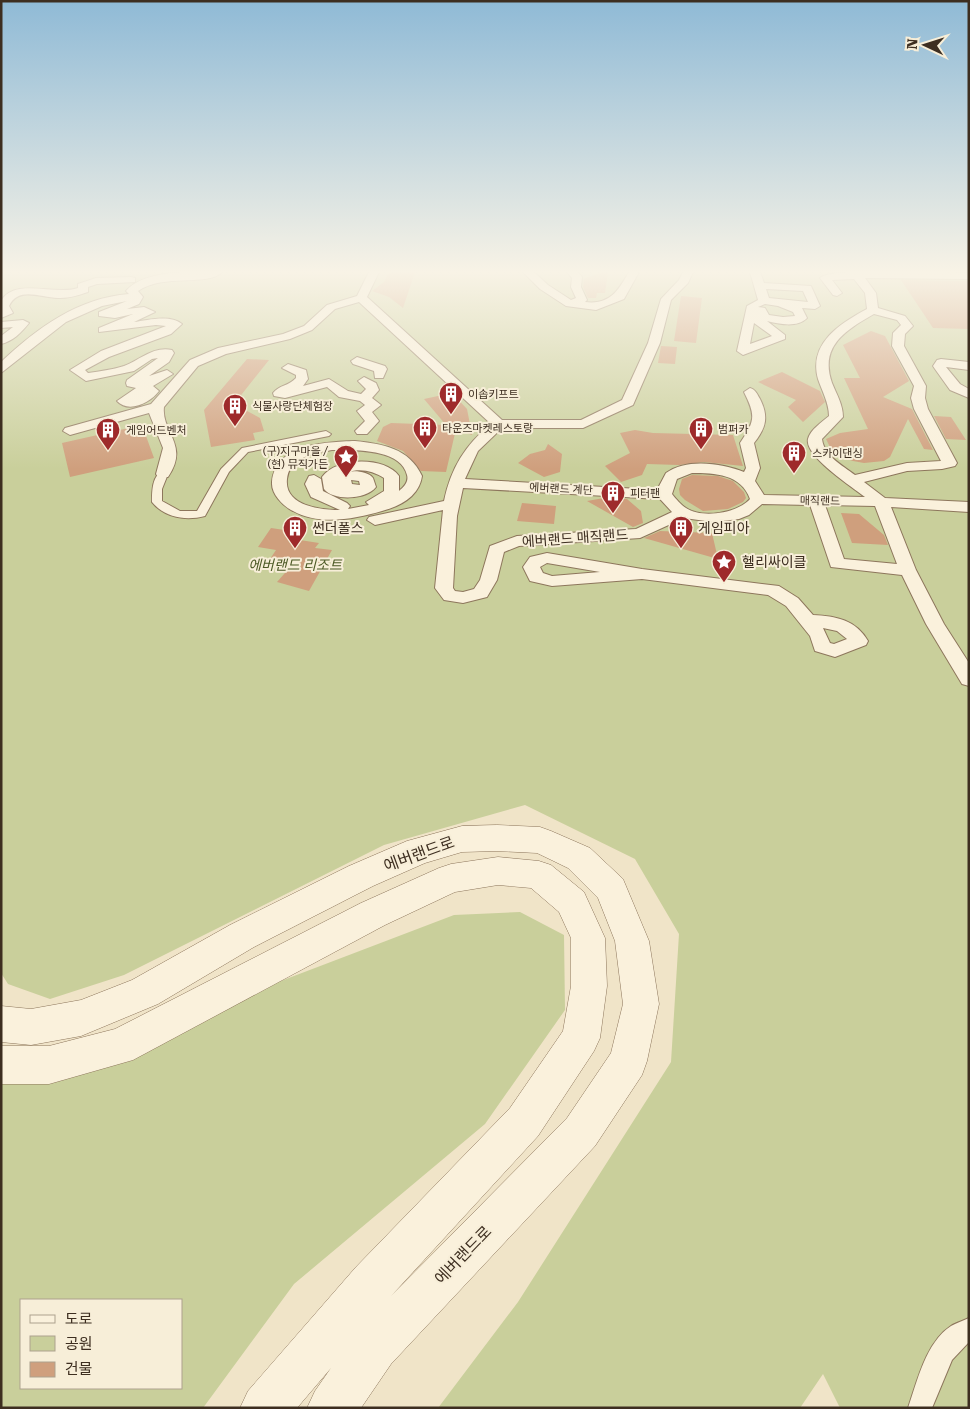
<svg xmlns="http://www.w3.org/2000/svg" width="970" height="1409" font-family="'Roboto Serif','Noto Sans KR',serif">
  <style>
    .green { fill: #c9cf9b; fill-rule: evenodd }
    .building { fill: #cf9f7d }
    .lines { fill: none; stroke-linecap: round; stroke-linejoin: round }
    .service-casing { stroke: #8d765c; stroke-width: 2 }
    .pedestrian-casing { stroke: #8d765c; stroke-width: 2 }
    .tertiary-casing { stroke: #8d765c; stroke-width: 1 }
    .service { fill: #faf1dc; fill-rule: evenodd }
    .pedestrian { fill: #faf1dc; fill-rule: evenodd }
    .tertiary { fill: #faf1dc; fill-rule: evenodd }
    .labels { text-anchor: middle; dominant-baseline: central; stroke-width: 4; stroke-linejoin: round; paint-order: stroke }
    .far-poi-label { font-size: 11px; fill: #3d2e20; stroke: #f7eed8; text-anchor: start }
    .far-street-label { font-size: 11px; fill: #3d2e20; stroke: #f7eed8 }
    .poi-label { font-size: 14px; fill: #3d2e20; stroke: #f7eed8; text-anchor: start }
    .street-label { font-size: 14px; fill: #3d2e20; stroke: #f7eed8 }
    .park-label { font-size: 14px; font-style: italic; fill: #4d5a26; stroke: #f7eed8 }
    .near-street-label { font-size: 16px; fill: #3d2e20; stroke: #f7eed8 }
  </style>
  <rect width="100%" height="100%" fill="#f0e4c8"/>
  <!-- green -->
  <path class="green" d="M1,272h968v1136h-129l-17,-34 -23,34h-362l80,-106 153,-240 8,-128 -44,-75 -110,-54 -141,40 -260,130 -74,24 -42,-15 -7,-11z
    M520,912l44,23 1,75 -80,114 -191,160 -91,124h-202v-346l151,-32 302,-115zM21,1300h160v88h-160z"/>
  <!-- building -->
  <path class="building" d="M394,272h21l-12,36 -14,-11 -17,-6 12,-9 4,-8z
    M602,272h6l-3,21h-8l-1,5h-8l-5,-11 1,-8z
    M901,280l68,1v48l-36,-1z
    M681,296l21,2 -6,45 -22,-2z
    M871,331l14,5 24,45 -26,16 29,12 21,41 -9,-1 -16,-30 -18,38 -6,4 -20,2 -11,-2 -9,-3 -13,-9 -5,-10 14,-6 28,-4 -24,-51h16l-17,-33z
    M661,346l16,1 -2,17 -17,-1z
    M247,359l22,1 -35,44 26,14 4,13 -11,2 2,7 -44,7 -7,-37z
    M782,372l38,19 5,11 -22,20 -15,-15 8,-7 -38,-18z
    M452,393l15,16 5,26 -16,-6 -10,43 -25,-1 -18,-20 -26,-10 6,-14 8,-4 55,2 -22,-26z
    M934,416l17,1 15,23 -20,-1z
    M142,425l12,33 -84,19 -8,-34z
    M635,430l18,3 80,2 10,31 -39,-4 -25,3 -32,-1 -5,11 -21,7 -16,-16 25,-13 -10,-20z
    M548,444l14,10 -2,18 -16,5 -26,-14 12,-9 15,-4z
    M692,475l26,1 15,5 11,11 2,6 -3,4 -15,7 -25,2 -18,-11 -5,-5 -1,-6 3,-10z
    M604,498l23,1 14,12 2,12 -10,4 -46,-26z
    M522,503l34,3 -2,18 -37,-3z
    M841,513l18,1 25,21 4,10 -36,-2z
    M271,528l20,3 -4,7 32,5 -4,5 17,2 -23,41 -32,-9 15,-17 -24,-3 8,-12 -18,-3z
    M660,531l52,2 6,26 -74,-21z"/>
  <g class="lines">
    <defs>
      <path id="service" d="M326,431l5,3 -2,2 -81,16 -19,20 -24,44c-19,5 -40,2 -53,-14 0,-10 0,-27 11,-31l5,3 -6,15v12l18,10h17l24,-42 21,-21z
        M969,1318v24l-17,18 -20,48h-24c9,-26 18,-66 43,-82 5,-3 12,-5 18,-8z"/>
      <path id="pedestrian" d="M222,272c-14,15 -58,1 -84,19l5,6 -4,7 -12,5 17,-2 11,5 -21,10c13,-2 37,-8 48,2l-11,10 -62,23 -24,13 3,3c12,-2 24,-3 36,-7 16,-6 29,-20 48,-16l2,3 -5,9 -20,14 18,-6 6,4 -20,12 6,5c-8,11 -30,23 -42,10l19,-13 -9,-2 -1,-3 1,-3 31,-22 -6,1 -18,12 -48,10 -16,-11 31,-19 65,-25 -10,-1 -57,7v-4l34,-14 -18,4 -16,-2v-4l28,-11 -25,5 -36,16 -65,51v-11c36,-34 77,-64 128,-68l-3,-3c19,-22 69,-19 96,-19z
        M369,272h10l-12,25 135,123h79l41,-20 26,-57 13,-44 18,-19 4,-8h10l-5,11 -17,17 -11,43 -27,62 -50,23h-81l-24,23 -13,28 192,11 9,-17c20,-15 56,-10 78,-1l2,-4 -6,-25c15,-22 16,-27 4,-51l6,-4c6,2 7,6 10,11 9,18 6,29 -6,44l6,25 -5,13 9,14 101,2c-13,-10 -61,-41 -57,-58 2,-9 14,-17 21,-23 0,-13 -7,-25 -11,-37 -10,-36 23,-56 49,-70l-2,-16 -11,-14 -22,1 10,13 -5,3 -4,-1 -13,-17c12,-11 124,-6 149,-5v6l-104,-1 11,15 2,15 27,8 8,10 -8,8 -1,12 22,40 -1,12 3,11 29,54 -2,3 -13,3 -35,2 -43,11 21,16 84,4v10l-78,-5 25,63 28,54 25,39v23l-7,-2 -36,-60 -24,-49 -71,-8 -21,-62 -48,-1 -13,11 -10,4 -26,3 -29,-4 -44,20 -121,8 -15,6 -7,28 -10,17 -24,6 -19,-3 -9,-12 8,-78 -68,15 -8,-5 2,-3 75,-16c7,-33 21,-56 47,-77l-132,-122 -24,7 -23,21 -22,9 -64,15 -28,12 -34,41c-3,25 26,38 4,70h-10l-2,-3 7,-26 -14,-35 -79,22 -7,-4 2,-3 86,-24 39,-44 28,-12 65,-14 21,-8 23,-21 30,-9zM874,314l23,6 4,5 -8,8 -1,13 22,40 -3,12 3,11 27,52 -34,2 -52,12c-13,-10 -31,-19 -33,-36l21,-22c0,-12 -6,-22 -11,-34 -13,-37 14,-53 42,-69zM692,473c23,0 49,1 58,26 -12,14 -48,20 -64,9 -5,-3 -10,-9 -14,-14l5,-15zM463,488l197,11 12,13 -36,17 -119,7 -27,10 -10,34 -6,9 -11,3 -8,-1 -2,-3 4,-72zM825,505l50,1 22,58 -53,-5z
        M523,272h11l14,13 23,15 5,-2 -5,-11 1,-9 -5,-6h11l4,5 -1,10 6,13 -2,2c25,3 33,-11 44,-30h10l-15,27 -28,11 -30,-4 -26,-17z
        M750,272h10l4,11 47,3 9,20 -5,3 -13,-1 5,10c-10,10 -28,6 -40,3l18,14v4l-42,16 -6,-4 10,-45 11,-6zM766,289l37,2 5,11 -39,-4zM765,304l13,2 15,6 2,4 -12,1 -14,-2 -4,-7 -7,-1zM754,323l18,13 -22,8z
        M131,277l4,1v4l-38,2 -9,3v5c-9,3 -18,6 -28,6 -17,1 -41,-13 -51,8l4,7 -12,5v-17c14,-24 54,-5 77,-13v-4l18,-6z
        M23,320l6,3c-8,10 -16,18 -28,21v-8l12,-9 -12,1v-6z
        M357,357l28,9 2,3 -4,9h-8l-1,-7 -21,-7 -2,-3z
        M941,359l28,3v8l-23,-3 14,17 9,5v9l-19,-8 -15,-21 -2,-3 4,-6z
        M288,364l18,6 2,9 -5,7 26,-7 19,12 13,3 5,-5 -8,-8 6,-4 12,6 3,7 -7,8 9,7 -9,7 7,9 -12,13h-10l-2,-3 10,-10 -8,-10 8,-6 -5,-4 -21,-4 -12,-10 -42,11 -11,-2 -1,-3c6,-8 16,-7 23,-15v-3l-14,-7z
        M355,441c28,3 54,7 67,35 -3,20 -21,30 -40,35 -27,8 -63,15 -89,0 -10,-5 -22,-17 -21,-29 3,-38 53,-40 83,-41zM332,450c20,0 69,-2 75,25 2,7 -3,12 -8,16v-15c-14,-20 -63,-19 -77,1l2,12c9,12 42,11 52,-2l-3,-9c-4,-6 -18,-8 -25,-6 13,-4 25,-1 36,6v13l-18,11 3,3 -21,4 2,-3 -3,-3 -24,-12 -2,-12 -7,-4 -5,1 -4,8 6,13 29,13c-20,0 -56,-4 -53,-31 1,-8 4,-14 12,-19 10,-6 21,-8 33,-10zM351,480l8,1 1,4 -8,-1z
        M547,553l95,16 137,17 19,12 15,17c23,1 43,5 55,26l-2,4 -31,12 -20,-6 -5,-15 -24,-30 -18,-11 -126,-16 -90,7 -22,-5 -7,-14 7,-10zM547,563l53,9 -48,4 -9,-3 -3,-6zM823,628l14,3 10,8 -13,5 -4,-1z"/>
      <path id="tertiary" d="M497,825l43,2 11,4 39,17 33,31 26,62 10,63 -12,57 -5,14 -47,71 -204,218 -30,44h-54l8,-17 16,-23 -34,40h-57l8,-17 108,-124 154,-159 53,-77 8,-45v-48l-12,-26 -28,-24 -33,-3 -43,7 -70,33 -252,135 -84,24h-48v-38h48l66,-17 246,-126 78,-35 12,-4 47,-7 41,4 12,4 33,27 21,46 2,48 -7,52 -6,13 -56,85 -147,160 176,-178 44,-65 12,-49 -8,-63 -17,-43 -30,-30 -31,-15 -40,-2 -35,1 -37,11 -52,23 -119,61 -96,57 -77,32 -50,9 -30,-3v-36l30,3 50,-9 51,-20 98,-55 119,-59 58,-25 55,-15z"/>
    </defs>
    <!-- service casing -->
    <use href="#service" class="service-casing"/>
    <!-- pedestrian casing -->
    <use href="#pedestrian" class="pedestrian-casing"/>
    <!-- tertiary casing -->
    <use href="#tertiary" class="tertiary-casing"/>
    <!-- service -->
    <use href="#service" class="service"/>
    <!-- pedestrian -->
    <use href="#pedestrian" class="pedestrian"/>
    <!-- tertiary -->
    <use href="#tertiary" class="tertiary"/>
  </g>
  <!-- sky -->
  <linearGradient id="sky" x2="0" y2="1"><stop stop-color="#8fbad6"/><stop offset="0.58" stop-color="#f8f3e6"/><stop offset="1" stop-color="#f8f3e6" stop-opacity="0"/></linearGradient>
  <rect width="970" height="469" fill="url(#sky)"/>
  <!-- icons -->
  <defs>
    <symbol id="building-pin" viewBox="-11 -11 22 30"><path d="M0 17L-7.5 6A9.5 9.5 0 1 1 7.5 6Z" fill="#9e2a2b" stroke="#f7eed8"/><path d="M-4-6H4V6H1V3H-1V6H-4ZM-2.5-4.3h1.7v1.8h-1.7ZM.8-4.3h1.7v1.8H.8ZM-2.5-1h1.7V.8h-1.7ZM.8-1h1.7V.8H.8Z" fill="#fff"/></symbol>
    <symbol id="sight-pin" viewBox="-11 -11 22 30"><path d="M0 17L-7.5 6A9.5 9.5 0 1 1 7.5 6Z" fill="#9e2a2b" stroke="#f7eed8"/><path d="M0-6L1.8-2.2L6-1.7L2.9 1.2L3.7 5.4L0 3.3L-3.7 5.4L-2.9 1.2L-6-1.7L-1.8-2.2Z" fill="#fff"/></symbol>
  </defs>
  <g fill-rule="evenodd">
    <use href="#building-pin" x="437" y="380" width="28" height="38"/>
    <use href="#building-pin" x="221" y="392" width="28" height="38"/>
    <use href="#building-pin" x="411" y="414" width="28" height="38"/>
    <use href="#building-pin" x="687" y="415" width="28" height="38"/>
    <use href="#building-pin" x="94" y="416" width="28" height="38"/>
    <use href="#building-pin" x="780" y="439" width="28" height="38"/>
    <use href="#sight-pin" x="332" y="443" width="28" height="38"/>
    <use href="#building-pin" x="599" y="479" width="28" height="38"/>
    <use href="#building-pin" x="281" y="514" width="28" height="38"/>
    <use href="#building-pin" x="667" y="514" width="28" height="38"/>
    <use href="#sight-pin" x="710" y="548" width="28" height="38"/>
  </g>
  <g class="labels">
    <!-- far-poi labels -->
    <g class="far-poi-label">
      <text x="468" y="394">이솝키프트</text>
      <text x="252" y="406">식물사랑단체험장</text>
      <text x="442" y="428">타운즈마켓레스토랑</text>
      <text x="718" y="429">범퍼카</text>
      <text x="126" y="430">게임어드벤처</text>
      <text x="328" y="451" text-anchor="end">(구)지구마을 /<tspan x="328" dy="13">(현) 뮤직가든</tspan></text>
      <text x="812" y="453">스카이댄싱</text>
      <text x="630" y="493">피터팬</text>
    </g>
    <!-- far-street labels -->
    <g class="far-street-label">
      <text transform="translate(561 489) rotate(3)">에버랜드 계단</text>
      <text transform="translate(820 501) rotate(1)">매직랜드</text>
    </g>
    <!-- poi labels -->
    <g class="poi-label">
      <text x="312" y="528">썬더폴스</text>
      <text x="698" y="528">게임피아</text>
      <text x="742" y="562">헬리싸이클</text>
    </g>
    <!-- street labels -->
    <g class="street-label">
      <text transform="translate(575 538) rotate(-4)">에버랜드 매직랜드</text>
    </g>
    <!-- park labels -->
    <g class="park-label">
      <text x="295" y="565">에버랜드 리조트</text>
    </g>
    <!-- near-street labels -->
    <g class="near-street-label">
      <text transform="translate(419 854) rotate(-20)">에버랜드로</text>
      <text transform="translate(463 1255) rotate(-46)">에버랜드로</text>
    </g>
  </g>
  <!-- border -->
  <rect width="970" height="1409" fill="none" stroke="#3d2e20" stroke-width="5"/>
  <!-- legend -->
  <rect x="20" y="1299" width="162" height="90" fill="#f7eed8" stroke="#ada18e"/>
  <rect x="30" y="1315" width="25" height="8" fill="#faf1dc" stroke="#ada18e"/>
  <text x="65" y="1324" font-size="15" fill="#3d2e20">도로</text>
  <rect x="30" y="1336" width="25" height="15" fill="#c9cf9b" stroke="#ada18e"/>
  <text x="65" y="1349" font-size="15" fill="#3d2e20">공원</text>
  <rect x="30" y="1362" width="25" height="15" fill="#cf9f7d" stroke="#ada18e"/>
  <text x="65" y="1374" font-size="15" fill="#3d2e20">건물</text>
  <!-- north arrow -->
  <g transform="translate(925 45) rotate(274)" stroke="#f7eed8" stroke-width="4" paint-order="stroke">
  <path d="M0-4L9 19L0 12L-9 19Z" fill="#3d2e20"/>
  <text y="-8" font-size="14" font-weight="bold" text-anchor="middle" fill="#3d2e20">N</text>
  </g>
</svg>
